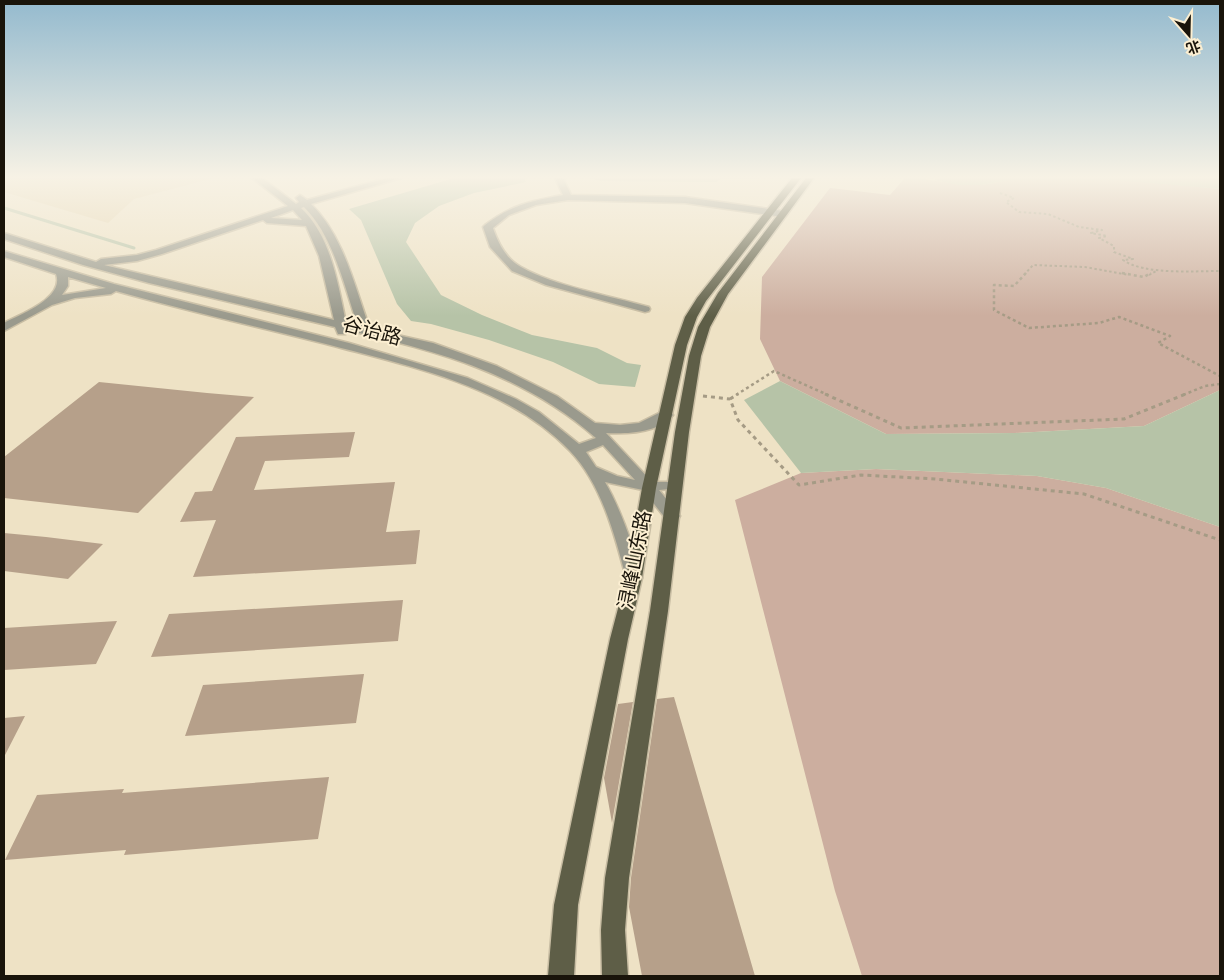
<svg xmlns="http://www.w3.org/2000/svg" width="1224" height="980" font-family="Jost,'Noto Sans SC',sans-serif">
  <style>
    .built { fill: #e5d5b1 }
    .forest { fill: #ccae9f }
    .water { fill: #b6c3a7 }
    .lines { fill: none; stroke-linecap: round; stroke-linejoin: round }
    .stream { stroke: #b6c3a7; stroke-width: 3 }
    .building { fill: #b6a08a }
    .minor-casing { stroke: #c8bda3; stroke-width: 3 }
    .major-casing { stroke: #c8bda3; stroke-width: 3 }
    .path-far2 { stroke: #a59b85; stroke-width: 2; stroke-dasharray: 2.5 2.5; stroke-linecap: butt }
    .path-far1 { stroke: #a59b85; stroke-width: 2.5; stroke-dasharray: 3 3; stroke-linecap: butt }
    .path { stroke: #a59b85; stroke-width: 3; stroke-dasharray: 4 4; stroke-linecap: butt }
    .minor { fill: #9a9a8d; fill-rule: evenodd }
    .major { fill: #5e5e47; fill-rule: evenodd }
    .labels { text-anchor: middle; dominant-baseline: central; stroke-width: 4; stroke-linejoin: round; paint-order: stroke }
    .street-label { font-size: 20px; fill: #19140a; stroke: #fcefd2 }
  </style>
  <rect width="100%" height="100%" fill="#eee2c5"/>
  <!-- built -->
  <path class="built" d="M4,178h210l-80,21 -26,24 -104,-31z"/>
  <!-- forest -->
  <path class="forest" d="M905,178c25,0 50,8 76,7 12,-1 25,-5 38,-6 67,-3 134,3 201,10v201l-76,36 -129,7 -129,1 -106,-53 -20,-42 2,-62 68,-89 60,7z
    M876,469l161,7 69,12 114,39v449h-358l-27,-85 -100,-391 66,-27z"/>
  <!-- water -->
  <path class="water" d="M454,178h70l2,4 -52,11 -35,13 -24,17 -9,19 35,53 41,20 50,20 65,13 30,15 14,2 -6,22 -36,-3 -46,-22 -64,-22 -58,-16 -20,-3 -14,-17 -36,-84 -12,-11z
    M591,178h169l-39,1 -5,3 -115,-1z
    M945,178h106l-35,1 -35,6h-22l-25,-5z
    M1092,178h128v11z
    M780,381l106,53 129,-1 129,-7 76,-36v137l-114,-39 -69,-12 -161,-7 -75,4 -57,-73z"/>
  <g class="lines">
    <!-- stream -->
    <path class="stream" d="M4,208l130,40"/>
  </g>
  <!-- building -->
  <path class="building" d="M99,382l108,11 47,4 -116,116 -134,-15v-41z
    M355,432l-6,25 -84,4 -11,29 141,-8 -9,50 34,-2 -4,34 -223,13 23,-57 -36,2 15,-30 17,-1 24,-54z
    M4,533l42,4 57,7 -35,35 -64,-8z
    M403,600l-5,41 -247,16 18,-43z
    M117,621l-21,43 -92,6v-42z
    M364,674l-8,49 -171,13 18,-51z
    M674,697l81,279h-113l-13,-69 2,-29 26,-179z
    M633,702l-21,121 -8,-45 14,-74z
    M25,716l-21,41v-39z
    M329,777l-11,62 -194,16 2,-5 -121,10 32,-65 87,-6 -2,4z"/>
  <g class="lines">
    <defs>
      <path id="minor" d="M252,178h10l34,26 3,-2 -3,-4 4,-3 7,5 80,-22h14l-90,26c33,32 44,84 59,125l63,14 64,23 60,30 38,27 25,2 19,-2 22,-11h10l2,3c-14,18 -46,19 -67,18l46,49h28l2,3 -2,3 -21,2 21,26 -2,3h-12l-23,-29 -38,-8c17,30 28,63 37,96l-2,4 -6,2 -6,-2 -2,-4c-11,-43 -25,-95 -56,-127 -62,-65 -158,-84 -240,-106 -71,-18 -143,-34 -214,-54l-5,3 -36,4 -23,7 -48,26v-8c17,-9 61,-25 52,-49l-52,-17v-6l110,33 235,59 119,35 48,21 23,13 40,32 17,-6c-73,-64 -156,-86 -249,-108l-1,4h-8l-3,-7 -186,-44 -66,-18 -79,-26v-6l92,29 5,-3 36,-4 19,-5 132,-44zM304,207c30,30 40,79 54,119l-12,-3c-8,-39 -15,-87 -45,-115zM293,210l9,10 -31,-2zM263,220l4,3 39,3 13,30 15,64 -230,-55 33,-4 25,-7zM68,277l38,11 -44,7 6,-9zM603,445l32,35 -18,-4 -21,-9 -10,-15z
        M555,178h8l8,17 114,2 98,14 4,3 -4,3 -98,-14 -117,-3 -32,5 -27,10 -16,13c5,15 13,31 28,39 33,19 90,29 128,40l1,2 -1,2 -4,1 -99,-27 -34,-14 -22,-24 -7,-20 2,-2c26,-20 46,-24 78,-30z"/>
      <path id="major" d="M792,178h9l-95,123 -9,16 -10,28 -31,143 -14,90 -14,61 -50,266 -4,71h-26l6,-71 56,-266 16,-61 16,-90 33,-143 10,-28 12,-19z
        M806,178h8l-86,116 -18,33 -9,29 -12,76 -21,179 -39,267 -4,52 3,46h-26l-1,-46 4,-52 45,-267 25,-179 14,-76 9,-29 20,-34z"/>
    </defs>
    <!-- minor casing -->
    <use href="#minor" class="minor-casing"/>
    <!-- major casing -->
    <use href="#major" class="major-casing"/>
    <!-- path-far2 -->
    <path class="path-far2" d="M1000,193l14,5 -8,4 13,10 29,2 31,13 23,3 -11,3 16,3 -8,2 15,8v6l19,7 -10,1c21,15 71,11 97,11
      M1024,275l9,-10 52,2 44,8
      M1149,275l7,-4"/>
    <!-- path-far1 -->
    <path class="path-far1" d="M1026,273l-12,13 -20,-1v25l35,18 70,-5 20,-6 51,19 -12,7 62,33
      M1122,273l22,4 7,-4
      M736,395l38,-24 54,24
      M1183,395l22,-9 15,-2"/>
    <!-- path -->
    <path class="path" d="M825,394l76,34 223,-9 62,-25
      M703,396l27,3 8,21 61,65 62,-10 74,4 149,15 136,46
      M730,399l8,-5"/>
    <!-- minor -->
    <use href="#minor" class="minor"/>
    <!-- major -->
    <use href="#major" class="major"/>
  </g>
  <!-- sky -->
  <linearGradient id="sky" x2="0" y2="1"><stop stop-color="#94bace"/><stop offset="0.56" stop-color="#f7f2e5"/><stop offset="1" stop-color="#f7f2e5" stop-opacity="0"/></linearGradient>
  <rect width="1224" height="316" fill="url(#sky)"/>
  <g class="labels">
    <!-- street labels -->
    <g class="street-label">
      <text transform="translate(372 331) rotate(15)">谷诒路</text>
      <text transform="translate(635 560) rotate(-79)">浔峰山东路</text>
    </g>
  </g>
  <!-- border -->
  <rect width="1224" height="980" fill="none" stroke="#19140a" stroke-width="10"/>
  <!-- north arrow -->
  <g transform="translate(1189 35) rotate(160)" stroke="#fcefd2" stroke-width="4" paint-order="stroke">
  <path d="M0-4L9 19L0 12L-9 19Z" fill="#19140a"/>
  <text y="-8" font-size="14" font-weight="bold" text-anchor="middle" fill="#19140a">北</text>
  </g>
</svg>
